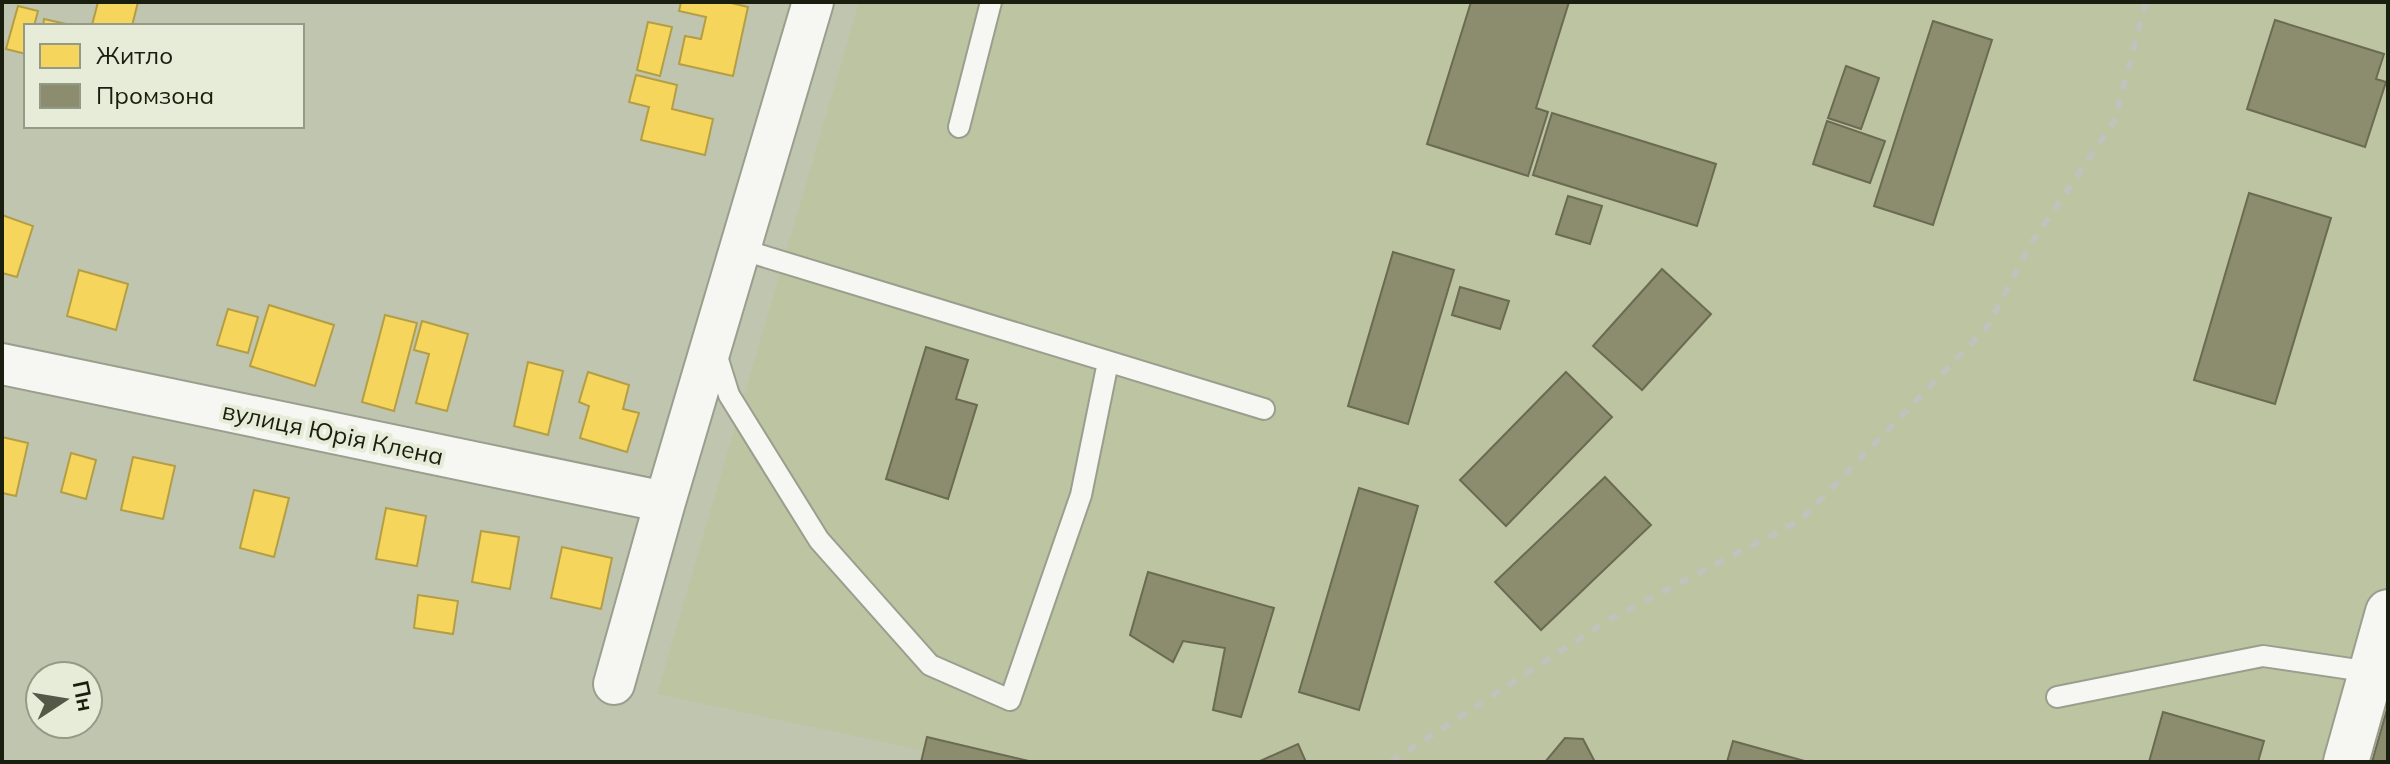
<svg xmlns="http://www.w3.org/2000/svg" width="2390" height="764" font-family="Mulish,sans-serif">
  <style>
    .built { fill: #bcc4a2 }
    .homes { fill: #f6d55c; stroke: #b49e45; stroke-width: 2 }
    .industry { fill: #8c8c6e; stroke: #6a6b52; stroke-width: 2 }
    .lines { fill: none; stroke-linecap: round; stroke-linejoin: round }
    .lane-casing { stroke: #9a9e8d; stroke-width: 24 }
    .street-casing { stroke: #9a9e8d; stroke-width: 44 }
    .secondary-casing { stroke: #9a9e8d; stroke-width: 48 }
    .lane { stroke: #f6f6f3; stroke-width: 20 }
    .street { stroke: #f6f6f3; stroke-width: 40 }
    .secondary { stroke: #f6f6f3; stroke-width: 44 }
    .rail { stroke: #c1c2bc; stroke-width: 6; stroke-dasharray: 10 10; stroke-linecap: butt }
    .labels { text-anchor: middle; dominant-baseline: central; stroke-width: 8; stroke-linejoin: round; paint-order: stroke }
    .street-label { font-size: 24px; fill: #1a1e0f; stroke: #e6ecd8 }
  </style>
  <rect width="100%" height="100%" fill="#c0c5b0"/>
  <!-- built -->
  <path class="built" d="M859,2h1529v760h-1411l-320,-68z"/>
  <!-- homes -->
  <path class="homes" d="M98,2h40l-6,24 -40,-1z
    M681,2h46l21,5 -15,69 -54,-12 6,-28 16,3 5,-22 -27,-6z
    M18,6l20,5 -4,15h-8v28l-20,-5z
    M44,19l31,7h-32z
    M648,22l24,5 -12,49 -23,-6z
    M636,75l41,10 -5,24 41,10 -8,36 -64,-15 8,-33 -20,-5z
    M2,215l31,11 -16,51 -15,-4z
    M79,270l49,14 -12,46 -49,-14z
    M269,305l65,20 -19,61 -65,-20z
    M228,309l30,8 -10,36 -31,-8z
    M385,315l32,8 -23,88 -32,-9z
    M422,321l46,13 -21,77 -31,-8 13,-49 -15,-4z
    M528,362l35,9 -15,64 -34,-9z
    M588,372l41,13 -6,24 16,4 -12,39 -47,-14 9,-32 -10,-4z
    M2,437l26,6 -12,53 -14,-3z
    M71,453l25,7 -10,39 -25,-7z
    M133,457l42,9 -12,53 -42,-9z
    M254,490l35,8 -15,59 -34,-9z
    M386,508l40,8 -9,50 -41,-7z
    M481,531l38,6 -9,52 -38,-7z
    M562,547l50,11 -11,51 -50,-11z
    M418,595l40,6 -5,33 -39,-6z"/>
  <!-- industry -->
  <path class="industry" d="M1471,2h98l-33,106 12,4 -20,64 -101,-32z
    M2275,20l109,34 -8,25 10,3 -21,65 -118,-38z
    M1933,21l59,19 -59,185 -59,-19z
    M1846,66l33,12 -18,51 -33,-11z
    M1552,113l164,51 -19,62 -164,-51z
    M1827,121l58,20 -15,42 -57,-19z
    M2249,193l82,25 -56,186 -81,-24z
    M1568,196l34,10 -12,38 -34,-10z
    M1393,252l61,18 -46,154 -60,-18z
    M1662,269l49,45 -69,76 -49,-44z
    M1460,287l49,14 -9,28 -48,-14z
    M926,347l42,13 -12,39 21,6 -29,94 -62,-20z
    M1566,372l46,45 -106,109 -46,-46z
    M1605,477l46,48 -110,105 -46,-48z
    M1359,488l59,18 -59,204 -60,-18z
    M1148,572l126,36 -33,109 -28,-7 12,-62 -42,-7 -10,21 -43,-27z
    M2388,706v56h-16z
    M2163,712l101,29 -6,21h-109z
    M927,737l106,25h-112z
    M1565,738l18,1 12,23h-50z
    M1733,741l75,21h-81z
    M1298,744l8,18h-48z"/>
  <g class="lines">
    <defs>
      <path id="lane" d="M959,127l32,-125
        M740,249l524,160
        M715,350l14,45 90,145 111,125 80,35 71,-205 27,-133
        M2057,697l206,-41 108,16"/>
      <path id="street" d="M2,364l663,138
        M614,684l51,-182 148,-500"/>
      <path id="secondary" d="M2346,762l42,-150"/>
    </defs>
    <!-- lane casing -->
    <use href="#lane" class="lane-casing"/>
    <!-- street casing -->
    <use href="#street" class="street-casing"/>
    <!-- secondary casing -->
    <use href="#secondary" class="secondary-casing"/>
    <!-- lane -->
    <use href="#lane" class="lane"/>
    <!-- street -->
    <use href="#street" class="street"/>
    <!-- secondary -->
    <use href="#secondary" class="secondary"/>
    <!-- rail -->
    <path class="rail" d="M1391,762l217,-142 193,-100 186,-193 45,-85 82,-120 32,-120"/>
  </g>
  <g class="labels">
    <!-- street labels -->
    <g class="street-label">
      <text transform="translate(333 433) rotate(12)">вулиця Юрія Клена</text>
    </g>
  </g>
  <!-- border -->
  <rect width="2390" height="764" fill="none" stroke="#1a1e0f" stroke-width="8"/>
  <!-- legend -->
  <rect x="24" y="24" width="280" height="104" fill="#e6ecd8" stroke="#949a88" stroke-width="2"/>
  <rect x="40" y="44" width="40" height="24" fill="#f6d55c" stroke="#949a88" stroke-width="2"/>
  <text x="96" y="64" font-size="24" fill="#1a1e0f">Житло</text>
  <rect x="40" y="84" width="40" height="24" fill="#8c8c6e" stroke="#949a88" stroke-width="2"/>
  <text x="96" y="104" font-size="24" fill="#1a1e0f">Промзона</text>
  <!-- north arrow -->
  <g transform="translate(64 700) rotate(78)"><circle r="38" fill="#e6ecd8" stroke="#949a88" stroke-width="2"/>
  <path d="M0-6L14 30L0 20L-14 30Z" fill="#545847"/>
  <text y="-12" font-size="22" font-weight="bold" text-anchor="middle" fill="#1a1e0f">Пн</text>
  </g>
</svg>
